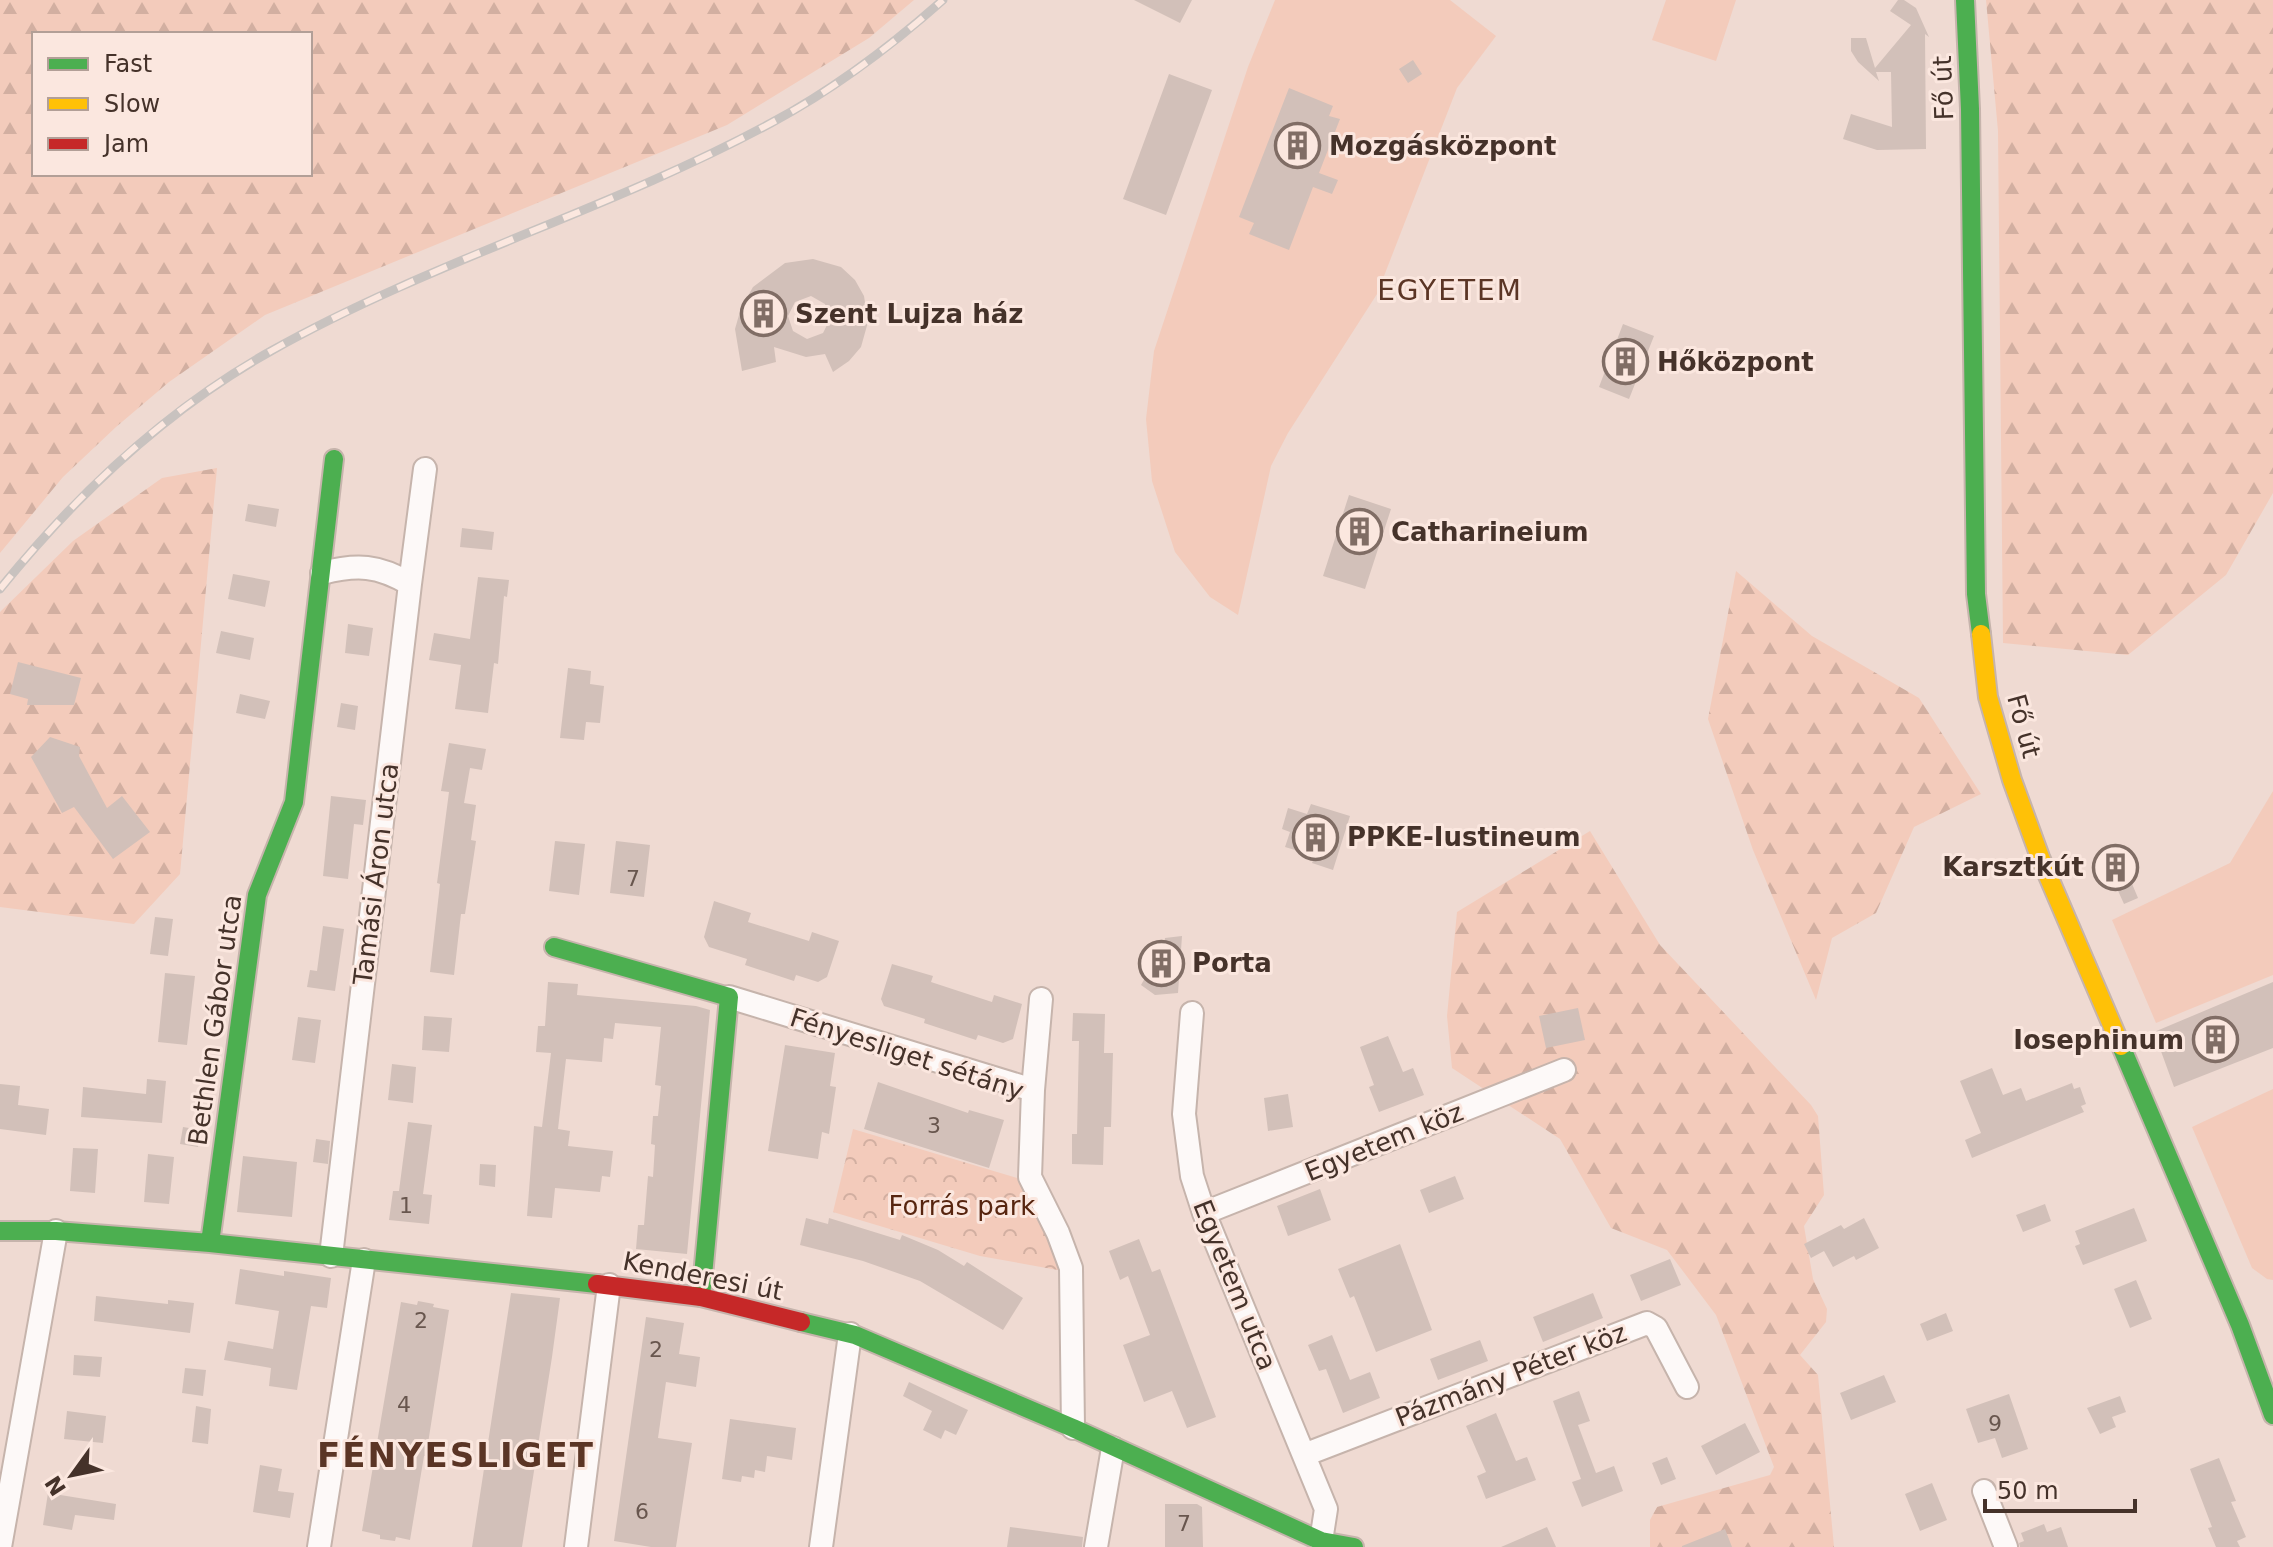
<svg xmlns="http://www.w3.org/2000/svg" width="2273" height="1547" font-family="'DejaVu Sans',sans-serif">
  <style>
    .green { fill: #f3cbbb }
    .forest { fill: url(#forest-firs); fill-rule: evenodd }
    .park { fill: url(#park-crowns) }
    .building { fill: #d2c0b9; fill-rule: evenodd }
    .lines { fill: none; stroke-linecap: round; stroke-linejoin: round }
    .street-casing { stroke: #c6b4ac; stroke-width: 26 }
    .fast-casing { stroke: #c6b4ac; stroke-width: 22 }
    .slow-casing { stroke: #c6b4ac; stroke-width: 22 }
    .jam-casing { stroke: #c6b4ac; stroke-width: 22 }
    .street { stroke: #fdf9f8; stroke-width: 22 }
    .fast { stroke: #4caf50; stroke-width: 18 }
    .slow { stroke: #ffc107; stroke-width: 18 }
    .jam { stroke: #c62828; stroke-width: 18 }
    .rail-casing { stroke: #c8c2bf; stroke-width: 9 }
    .rail { stroke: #fbe7df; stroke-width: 6; stroke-dasharray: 18; stroke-linecap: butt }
    .labels { text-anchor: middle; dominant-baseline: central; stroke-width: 6; stroke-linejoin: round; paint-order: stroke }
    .number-label { font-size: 22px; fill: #68564e }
    .street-label { font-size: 26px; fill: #45322a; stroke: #fbe7df }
    .poi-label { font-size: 26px; font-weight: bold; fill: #45322a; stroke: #fbe7df; text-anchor: start }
    .park-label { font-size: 26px; fill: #57250f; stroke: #fbe7df }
    .neighbourhood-label { font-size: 28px; letter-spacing: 2px; fill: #5b3525; stroke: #fbe7df }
    .district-label { font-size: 34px; font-weight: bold; letter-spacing: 2px; fill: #5b3525; stroke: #fbe7df }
  </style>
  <defs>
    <pattern id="forest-firs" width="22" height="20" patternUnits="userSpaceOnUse" patternTransform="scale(2)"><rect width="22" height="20" fill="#f3cbbb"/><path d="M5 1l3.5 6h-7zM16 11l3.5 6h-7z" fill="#d2afa1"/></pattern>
    <pattern id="park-crowns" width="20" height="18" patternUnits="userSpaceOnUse" patternTransform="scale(2)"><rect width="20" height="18" fill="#f3cbbb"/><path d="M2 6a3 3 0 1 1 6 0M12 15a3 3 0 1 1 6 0" fill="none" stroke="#d2afa1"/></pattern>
  </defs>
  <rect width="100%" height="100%" fill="#efdad2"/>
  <!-- green -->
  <path class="green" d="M1275,0h175l46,36 -39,52 -80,206 -89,139 -17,33 -33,149 -28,-18 -35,-45 -23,-71 -6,-62 8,-68 94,-284z
    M1666,0h70l-20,61 -64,-21z
    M2273,791v184l-117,48 -44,-103 118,-57z
    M2273,1089v191l-6,-1 -15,-11 -60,-141z"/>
  <!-- forest -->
  <path class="forest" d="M0,0h914l-45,38 -142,87 -462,190 -96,67 -53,45 -53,50 -63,76zM34,34h276v140h-276z
    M1986,0h287v493l-47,82 -98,80 -125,-12 -5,-512z
    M217,468l-37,406 -46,50 -134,-17v-295l73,-71 89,-63z
    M1736,571l76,65 107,62 62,96 -67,33 -38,86 -44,25 -16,62 -63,-150 -45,-131z
    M1590,831l70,114 151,160 7,11 6,79 -20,31 9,53 14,30 -1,13 -26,33 18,20 16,172h-184v-27l7,-13 113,-32 4,-8 -58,-152 -49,-65 -56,-22 -51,-89 -108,-71 -5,-52 10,-104z"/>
  <!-- park -->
  <path class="park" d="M853,1129l171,51 39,91 -83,-15 -147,-44z"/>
  <!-- building -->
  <path class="building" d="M1134,0h58l-12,23z
    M1898,0h6l12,8 13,29 -4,-3 1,115 -49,1 -34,-11 8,-25 41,13 -1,-55h-15l3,9 -21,-19 -7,-11v-13h15l9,30 36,-43 -21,-14z
    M1413,60l9,14 -14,9 -9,-14z
    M1169,74l43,16 -46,125 -43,-16z
    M1289,88l44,18 -4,10 11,3 -21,54 19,7 -6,14 -19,-7 -24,63 -40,-16 5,-11 -15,-6z
    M813,259l28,8 14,13 9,16 4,26 -7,25 -12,14 -16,11 -8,-18 -19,3 -32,-10 2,15 -34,9 -7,-42 6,-21 12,-21 32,-24zM811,296l14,8 5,15 -7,14 -16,6 -14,-8 -5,-15 7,-14z
    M1623,324l31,12 -25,63 -30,-12z
    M1349,495l42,14 -26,80 -42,-13z
    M248,504l31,5 -3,18 -31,-6z
    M462,528l32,4 -2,18 -32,-3z
    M233,574l37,7 -5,26 -37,-8z
    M478,577l31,3 -2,17 -3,-1 -6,68 -4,-1 -6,50 -33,-4 6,-44 -32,-5 5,-27 36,6z
    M348,624l25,4 -4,28 -24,-3z
    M221,631l33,7 -4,22 -34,-7z
    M18,662l63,16 -7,27h-47l1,-6 -18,-5z
    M568,668l23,3 -1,13 14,2 -4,37 -14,-1 -2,18 -24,-2z
    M240,694l30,7 -5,18 -29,-6z
    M341,703l17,3 -3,24 -18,-3z
    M50,737l30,10 -1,9 28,52 15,-12 28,36 -37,27 -39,-52 -12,6 -31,-56z
    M449,743l37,6 -4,21 -12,-2 -6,35 12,2 -5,35 5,1 -11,73h-4l-7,61 -24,-3 10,-88 -3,-1 12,-91 -8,-1z
    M331,796l35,4 -3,25 -9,-1 -6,55 -25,-3z
    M1311,804l39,12 -17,54 -21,-7 3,-7 -30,-9 5,-15 -8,-3 6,-21 19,6z
    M555,841l30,3 -6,51 -30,-4z
    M616,841l34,4 -6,52 -34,-4z
    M2124,846l12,30 -6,3 8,19 -14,6 -9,-20 -8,4 -12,-30z
    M714,901l37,12 -3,9 61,19 3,-9 27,9 -12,36 -9,5 -22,-7 -2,6 -49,-16 2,-6 -38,-12 -5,-10z
    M155,917l18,2 -5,37 -18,-2z
    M323,926l21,3 -9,62 -28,-4 3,-17 7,1z
    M1182,936l-4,57 -23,2 -14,-10 9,-16 -10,-3 6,-13 18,-8 1,-7z
    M892,964l41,12 -2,6 61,20 2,-7 28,9 -9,35 -10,4 -25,-8 -2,5 -52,-17 1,-4 -41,-13 -3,-7z
    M165,973l30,3 -8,69 -29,-3z
    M548,982l30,2 -1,11 119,11 14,4 -23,244 -51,-5 2,-24h6l4,-49 5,1 2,-32 -4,-1 2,-28h5l3,-30 -6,-1 6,-58 -46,-4 -2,16 -9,-1 -2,24 -36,-3 -8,70 12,2 -2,15 45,5 -3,26 -8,-1 -2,16 -45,-4 -3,30 -25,-2 7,-90 8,1 9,-74 -15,-1 2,-26h7z
    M2273,982v66l-99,39 -20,-55z
    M1578,1008l7,32 -39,8 -7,-32z
    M1073,1013l32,1 -1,39h9l-2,74h-7l-1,38 -31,-1v-30h5l2,-93h-7z
    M424,1016l28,2 -3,34 -27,-2z
    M298,1017l23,3 -6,43 -23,-3z
    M1388,1036l15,36 10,-4 11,27 -45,17 -10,-25 5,-2 -14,-38z
    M785,1045l50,8 -5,33 6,1 -7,47 -7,-2 -4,27 -50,-8z
    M392,1064l24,3 -3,36 -25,-3z
    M1992,1068l11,27 18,-7 5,13 46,-18 2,6 6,-2 6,17 -5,2 3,6 -112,46 -7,-18 16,-7 -21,-52z
    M147,1079l19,2 -4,42 -81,-6 2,-30 63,7z
    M878,1082l90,31 1,-3 35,10 -15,48 -125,-39z
    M0,1084l20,2 -2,19 31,4 -3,26 -46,-6z
    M1288,1094l5,33 -25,4 -4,-33z
    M408,1122l24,3 -9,69 9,1 -3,29 -40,-4 4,-29h6z
    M183,1127l18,3 -3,17 -18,-3z
    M316,1139l14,2 -2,23 -15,-2z
    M73,1148l25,1 -3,44 -25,-2z
    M148,1154l26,3 -5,47 -25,-2z
    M243,1156l54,6 -5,55 -55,-5z
    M480,1164l16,1 -1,22 -16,-2z
    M1455,1176l9,23 -35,14 -9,-23z
    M1320,1189l11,31 -43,16 -11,-30z
    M2045,1204l6,17 -28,11 -7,-17z
    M2134,1208l13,33 -64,24 -8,-19 5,-2 -5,-13z
    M806,1218l22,6 1,-6 71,22 2,-5 36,15 26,16 3,-4 56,36 -20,32 -83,-49 -57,-20 -63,-16z
    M1864,1218l15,30 -23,12 -2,-4 -21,11 -9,-16 -13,7 -7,-14 37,-19 3,4z
    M1139,1239l13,33 8,-3 56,148 -29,11 -15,-37 -28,11 -21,-57 27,-10 -22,-59 -8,4 -11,-29z
    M1400,1244l32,86 -56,22 -22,-56 -4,2 -12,-29z
    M1670,1259l11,26 -40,16 -11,-26z
    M240,1269l44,7v-5l47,7 -4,30 -16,-2 -14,84 -28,-4 2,-18 -47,-8 4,-19 45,8 6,-38 -44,-7z
    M2136,1280l16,39 -22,9 -16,-39z
    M511,1293l49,5 -8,59 -30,190h-50z
    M1593,1293l10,25 -60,24 -10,-25z
    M96,1296l72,8v-4l26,3 -4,30 -96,-12z
    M418,1301l16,3 -1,3 16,3 -23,146h-2l-14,84 -14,-3 -1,4 -15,-2v-4l-18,-4 39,-229 16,3z
    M1946,1313l7,18 -26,10 -7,-17z
    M646,1317l38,6 -5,31 21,3 -4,30 -30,-5 -8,56 34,5 -16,104h-25l-37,-6z
    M1332,1335l18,45 20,-8 10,26 -37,15 -17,-44 -7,2 -11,-26z
    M1480,1340l8,21 -50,19 -8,-21z
    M74,1355l28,2 -2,20 -27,-2z
    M185,1368l21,2 -3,26 -21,-3z
    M1884,1375l12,27 -45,18 -11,-27z
    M909,1382l59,28 -12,25 -11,-5 -4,9 -18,-9 9,-19 -29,-15z
    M1579,1391l11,30 -12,4 18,48 18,-7 9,25 -41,16 -10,-25 9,-3 -28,-78z
    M2009,1394l19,55 -26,9 -7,-20 -17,5 -12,-34z
    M2120,1396l6,16 -14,5 4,10 -16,7 -13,-26z
    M196,1406l15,3 -3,35 -16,-2z
    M67,1411l39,5 -3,27 -39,-4z
    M1496,1413l20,48 11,-4 9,23 -50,19 -9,-23 9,-4 -20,-46z
    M730,1419l66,9 -4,32 -25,-4 -2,16 -10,-2 -1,8 -12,-2 -1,6 -19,-3z
    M1745,1423l15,29 -44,23 -15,-29z
    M1667,1457l9,22 -15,6 -9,-22z
    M2219,1458l17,43 -5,1 15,35 -9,4 3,6h-24l-8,-19 4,-1 -22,-58z
    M260,1465l22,4 -4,22 16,2 -4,25 -37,-6z
    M1932,1483l15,37 -27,11 -15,-37z
    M48,1493l68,11 -2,16 -39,-5 -3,15 -29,-5z
    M1165,1504h32l5,3 1,40h-38z
    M2044,1524l3,8 14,-5 7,20h-48l-1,-4 5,-2 -3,-8z
    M1010,1527l73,10 -1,10h-75z
    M1547,1527l9,20h-55z
    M1725,1529l7,18h-50v-1z"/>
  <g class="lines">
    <defs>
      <path id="street" d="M322,573c35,-9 56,-8 88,11l-79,672
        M410,584l15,-115
        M729,997l304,93
        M1041,999l-8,91 -3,87 28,56 13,35 2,160
        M1192,1013l-8,101 8,62 12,37 122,296 -5,32
        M1204,1213l360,-143
        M1304,1455l343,-132 9,5 31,59
        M1984,1491l22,56
        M0,1547l56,-316
        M319,1547l45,-287
        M576,1547l33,-262
        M821,1547l29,-213
        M1096,1547l17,-99"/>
      <path id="fast" d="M1965,0l5,109 6,485 5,40
        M554,947l175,50 -28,300
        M2121,1046l119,279 33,90
        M0,1231h56l154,12 387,41
        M210,1243l47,-348 37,-93 40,-343
        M801,1322l54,13 218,93 248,113 33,6"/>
      <path id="slow" d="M1981,634l7,63 24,83 28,77 81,189"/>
      <path id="jam" d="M597,1284l104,13 100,25"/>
    </defs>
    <!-- street casing -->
    <use href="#street" class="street-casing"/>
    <!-- fast casing -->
    <use href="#fast" class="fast-casing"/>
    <!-- slow casing -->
    <use href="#slow" class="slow-casing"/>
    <!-- jam casing -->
    <use href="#jam" class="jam-casing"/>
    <!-- street -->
    <use href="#street" class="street"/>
    <!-- fast -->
    <use href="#fast" class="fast"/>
    <!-- slow -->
    <use href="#slow" class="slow"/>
    <!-- jam -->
    <use href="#jam" class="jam"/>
    <defs>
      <path id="rail" d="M0,589c76,-94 164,-178 271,-238 160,-90 339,-141 500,-228 62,-33 119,-76 172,-123"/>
    </defs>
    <!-- rail casing -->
    <use href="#rail" class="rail-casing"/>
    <!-- rail -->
    <use href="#rail" class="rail"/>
  </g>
  <!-- icons -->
  <defs>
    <symbol id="building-ring" viewBox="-11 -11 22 22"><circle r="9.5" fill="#fbe7df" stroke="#806d65" stroke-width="1.5"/><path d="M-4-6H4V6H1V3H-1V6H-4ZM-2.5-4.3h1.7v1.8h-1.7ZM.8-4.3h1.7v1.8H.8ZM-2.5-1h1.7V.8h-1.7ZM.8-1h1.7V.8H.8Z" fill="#806d65"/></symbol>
  </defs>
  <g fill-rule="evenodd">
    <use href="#building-ring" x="1272" y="120" width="51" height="51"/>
    <use href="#building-ring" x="738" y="288" width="51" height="51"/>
    <use href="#building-ring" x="1600" y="336" width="51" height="51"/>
    <use href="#building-ring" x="1334" y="506" width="51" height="51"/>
    <use href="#building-ring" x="1290" y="812" width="51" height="51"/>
    <use href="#building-ring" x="2090" y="842" width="51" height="51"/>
    <use href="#building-ring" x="1136" y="938" width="51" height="51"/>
    <use href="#building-ring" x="2190" y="1014" width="51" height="51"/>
  </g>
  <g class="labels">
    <!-- number labels -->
    <g class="number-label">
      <text x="633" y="878">7</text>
      <text x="934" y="1125">3</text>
      <text x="406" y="1205">1</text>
      <text x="421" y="1320">2</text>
      <text x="656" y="1349">2</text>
      <text x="404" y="1404">4</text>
      <text x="1995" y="1423">9</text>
      <text x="642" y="1511">6</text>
      <text x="1184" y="1523">7</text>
    </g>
    <!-- street labels -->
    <g class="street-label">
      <text transform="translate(1943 88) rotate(-92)">Fő út</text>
      <text transform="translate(2024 726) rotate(75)">Fő út</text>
      <text transform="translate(376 874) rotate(-83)">Tamási Áron utca</text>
      <text transform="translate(215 1020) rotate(-82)">Bethlen Gábor utca</text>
      <text transform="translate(907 1054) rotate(18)">Fényesliget sétány</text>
      <text transform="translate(1384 1142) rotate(-22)">Egyetem köz</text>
      <text transform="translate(703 1276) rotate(11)">Kenderesi út</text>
      <text transform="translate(1235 1285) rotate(68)">Egyetem utca</text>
      <text transform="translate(1511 1375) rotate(-21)">Pázmány Péter köz</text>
    </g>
    <!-- poi labels -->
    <g class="poi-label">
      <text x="1329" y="146">Mozgásközpont</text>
      <text x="795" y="314">Szent Lujza ház</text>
      <text x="1657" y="362">Hőközpont</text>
      <text x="1391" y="532">Catharineium</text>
      <text x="1347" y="837">PPKE-Iustineum</text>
      <text x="2084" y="867" text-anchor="end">Karsztkút</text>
      <text x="1192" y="963">Porta</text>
      <text x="2184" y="1040" text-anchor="end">Iosephinum</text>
    </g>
    <!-- park labels -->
    <g class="park-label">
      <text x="962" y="1206">Forrás park</text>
    </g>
    <!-- neighbourhood labels -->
    <g class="neighbourhood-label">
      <text x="1450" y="290">EGYETEM</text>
    </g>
    <!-- district labels -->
    <g class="district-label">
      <text x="456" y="1455">FÉNYESLIGET</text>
    </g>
  </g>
  <!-- legend -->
  <rect x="32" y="32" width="280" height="144" fill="#fbe7df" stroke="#b29f97" stroke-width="2"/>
  <rect x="48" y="58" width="40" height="12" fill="#4caf50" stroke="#b29f97" stroke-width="2"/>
  <text x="104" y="72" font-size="24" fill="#45322a">Fast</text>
  <rect x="48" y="98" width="40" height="12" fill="#ffc107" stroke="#b29f97" stroke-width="2"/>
  <text x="104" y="112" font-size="24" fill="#45322a">Slow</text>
  <rect x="48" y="138" width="40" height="12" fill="#c62828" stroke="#b29f97" stroke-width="2"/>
  <text x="104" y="152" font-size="24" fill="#45322a">Jam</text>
  <!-- north arrow -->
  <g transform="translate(72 1475) rotate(237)" stroke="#fbe7df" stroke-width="6" paint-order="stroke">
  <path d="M0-6L14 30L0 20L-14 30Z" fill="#45322a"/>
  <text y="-12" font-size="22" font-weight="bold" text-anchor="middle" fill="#45322a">N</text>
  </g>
  <!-- scale -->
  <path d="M1985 1499v12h150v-12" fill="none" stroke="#45322a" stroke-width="4"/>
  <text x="1997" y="1499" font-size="24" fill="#45322a" stroke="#fbe7df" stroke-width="6" paint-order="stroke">50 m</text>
</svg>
